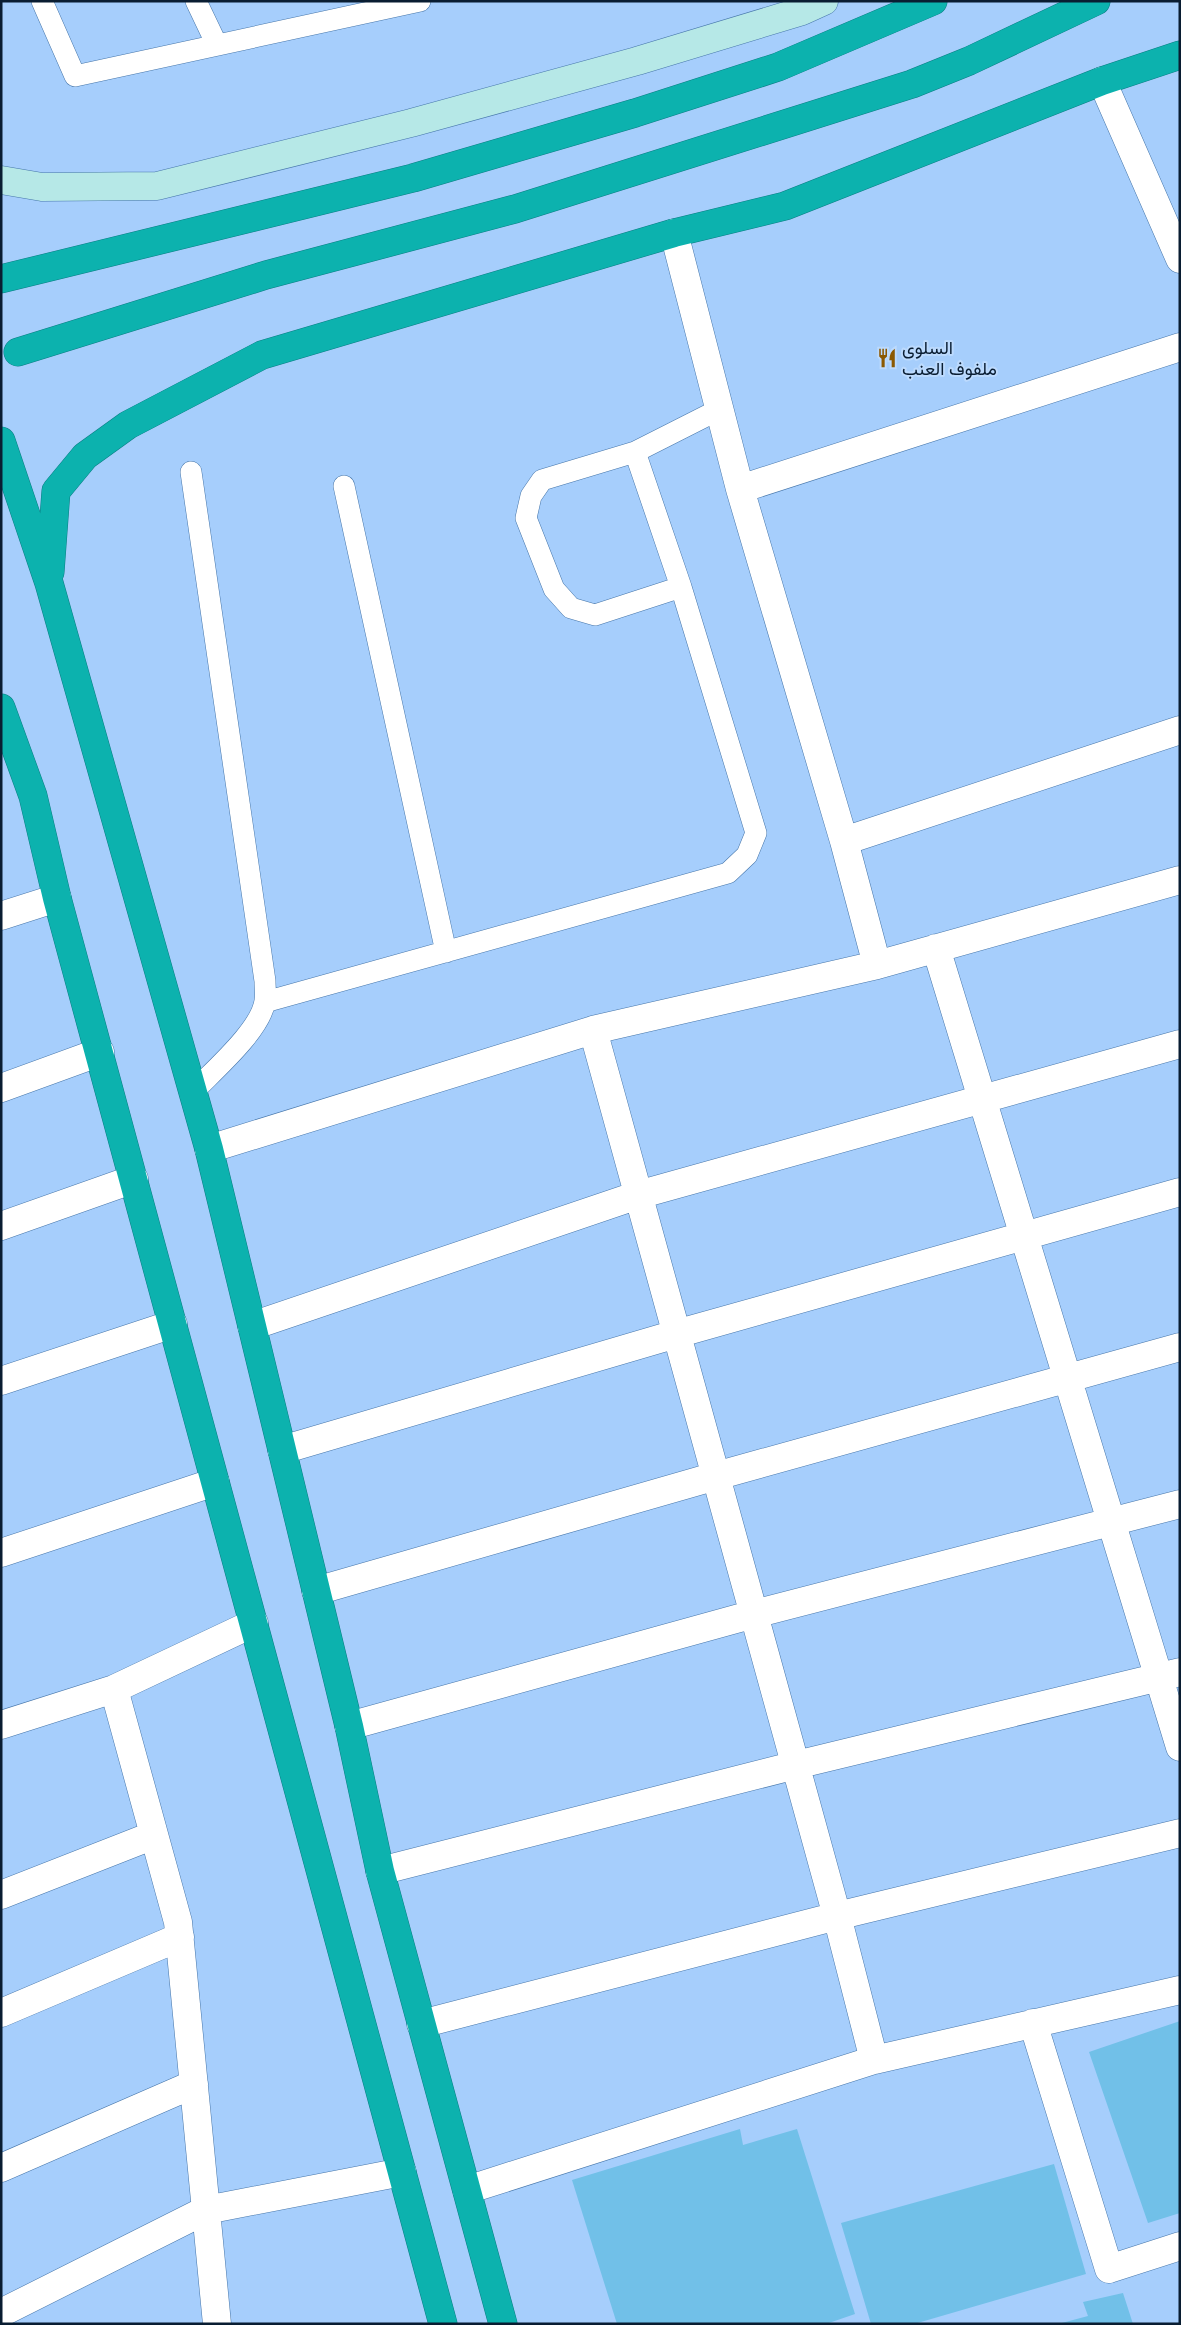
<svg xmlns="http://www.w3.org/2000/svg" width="1181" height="2325" font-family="'Nunito Sans',Vazirmatn,sans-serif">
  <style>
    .building { fill: #71c0e8 }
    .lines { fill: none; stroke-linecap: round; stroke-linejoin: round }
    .lane-casing { stroke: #4676aa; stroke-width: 22 }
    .street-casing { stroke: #4676aa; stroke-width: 29 }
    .secondary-casing { stroke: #4676aa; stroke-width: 29 }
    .highway-casing { stroke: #0b7e83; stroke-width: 29 }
    .lane { stroke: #fff; stroke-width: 21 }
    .street { stroke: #fff; stroke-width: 28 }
    .secondary { stroke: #b6e8e7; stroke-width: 28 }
    .highway { stroke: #0cb2ae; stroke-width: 28 }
    .labels { text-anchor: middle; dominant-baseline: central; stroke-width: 4; stroke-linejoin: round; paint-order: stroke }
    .poi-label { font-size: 18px; fill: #091d32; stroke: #bcdafd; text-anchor: start }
  </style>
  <rect width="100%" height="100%" fill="#a6cefc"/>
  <!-- building -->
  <path class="building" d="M1180,2021v192l-32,10 -59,-171z
    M740,2129l3,16 54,-16 58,185 -29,10h-209l-45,-144z
    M1054,2164l32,110 -172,50h-43l-30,-101z
    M1123,2293l10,31h-75l30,-8 -5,-14z"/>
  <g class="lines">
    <defs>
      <path id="lane" d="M42,1l33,75 345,-75
        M196,1l21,44
        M191,472l74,509c0,7 1,14 0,20 -4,29 -52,70 -72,91
        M344,486l102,466
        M681,587l-86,28 -24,-7 -17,-19 -28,-71 5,-22 11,-16 93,-28 83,-42
        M265,1002l463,-129 19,-18 9,-22 -75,-246 -46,-135"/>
      <path id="street" d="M1102,81l78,178
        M674,233l66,256 104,352 33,124
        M740,489l440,-142
        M844,841l336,-111
        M1,916l56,-18
        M936,948l244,799
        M593,1030l244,886 37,144
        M1,1088l99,-36
        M209,1149l384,-119 284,-65 303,-85
        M1,1226l133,-47
        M252,1326l386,-131 542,-151
        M1,1381l172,-57
        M282,1450l394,-116 504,-142
        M1,1553l214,-71
        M316,1591l400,-115 464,-129
        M114,1689l64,233 39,402
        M1,1725l113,-36 140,-66
        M349,1726l405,-112 426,-110
        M380,1871l416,-106 384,-93
        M1,1895l153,-60
        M1,2013l179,-76
        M1033,2023l76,246 71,-23
        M421,2024l416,-108 343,-83
        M1,2168l193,-84
        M467,2190l407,-130 306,-70
        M1,2313l205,-103 196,-38"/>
      <path id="secondary" d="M1,180l41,7 115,-1 254,-63 226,-62 165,-50 22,-10"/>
      <path id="highway" d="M1,279l412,-101 222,-65 143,-46 155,-66
        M18,352l248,-77 249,-66 397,-125 57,-23 127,-60
        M1,441l48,142 160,566 140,577 31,145 123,453
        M50,572l6,-81 29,-35 43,-31 134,-70 412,-122 111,-27 317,-125 78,-26
        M1,708l32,88 24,102 386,1426"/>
    </defs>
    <!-- lane casing -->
    <use href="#lane" class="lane-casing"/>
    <!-- street casing -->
    <use href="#street" class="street-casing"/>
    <!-- secondary casing -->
    <use href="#secondary" class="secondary-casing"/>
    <!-- highway casing -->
    <use href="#highway" class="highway-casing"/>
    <!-- lane -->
    <use href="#lane" class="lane"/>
    <!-- street -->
    <use href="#street" class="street"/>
    <!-- secondary -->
    <use href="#secondary" class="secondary"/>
    <!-- highway -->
    <use href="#highway" class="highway"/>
  </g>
  <!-- icons -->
  <defs>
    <symbol id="restaurant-bare" viewBox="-9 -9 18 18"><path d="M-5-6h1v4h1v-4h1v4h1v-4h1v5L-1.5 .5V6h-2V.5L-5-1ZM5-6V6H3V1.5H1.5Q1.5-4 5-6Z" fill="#8b5902" stroke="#bcdafd" stroke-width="2.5" paint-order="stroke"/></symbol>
  </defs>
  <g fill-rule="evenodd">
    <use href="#restaurant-bare" x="873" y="344" width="28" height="28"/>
  </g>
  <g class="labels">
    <!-- poi labels -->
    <g class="poi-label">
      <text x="902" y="348">السلوى<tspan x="902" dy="21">ملفوف العنب</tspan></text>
    </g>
  </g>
  <!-- border -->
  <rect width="1181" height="2325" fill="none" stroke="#091d32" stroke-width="5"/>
</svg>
